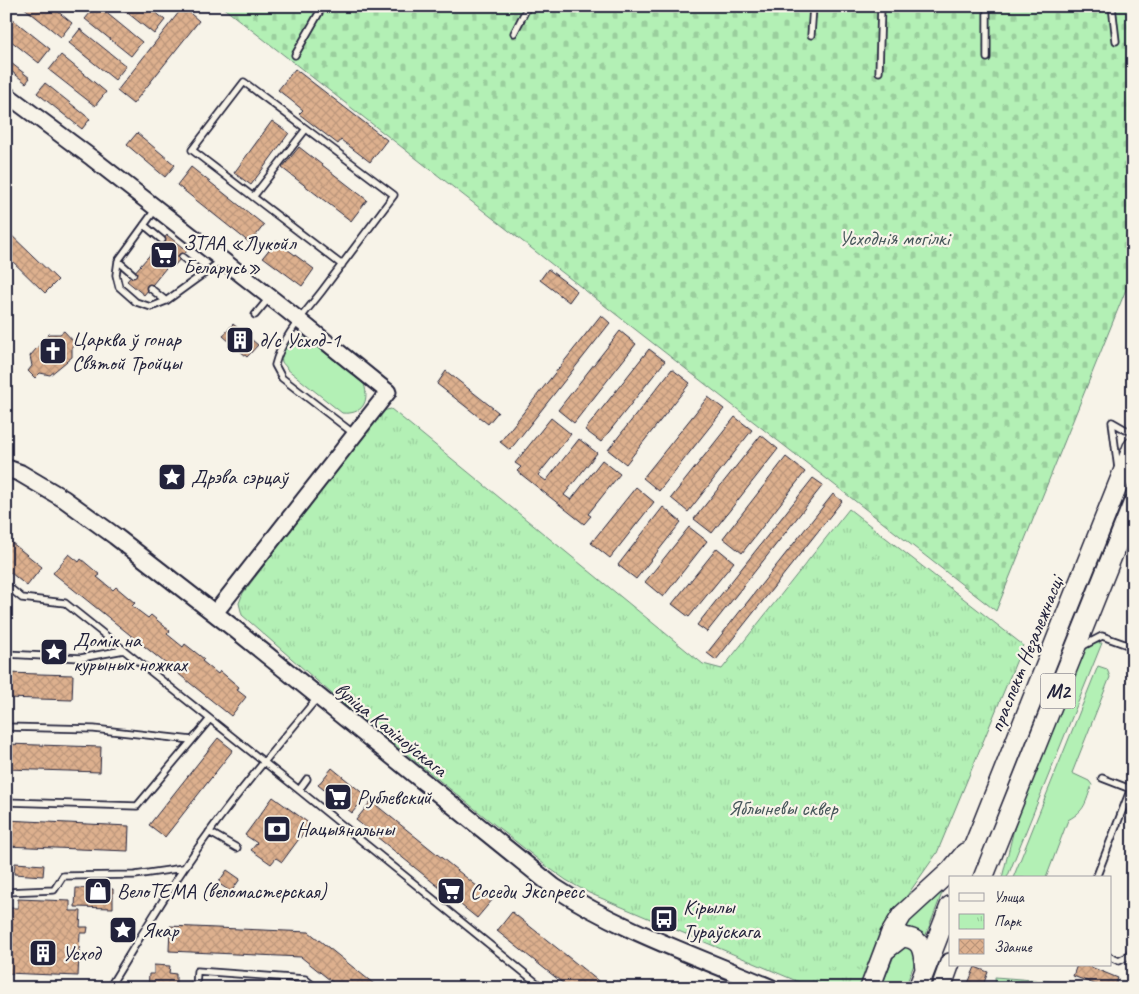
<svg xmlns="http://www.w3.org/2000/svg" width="1139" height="994" font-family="Caveat,sans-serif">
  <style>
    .grass { fill: #b3f0b5; stroke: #6a8978 }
    .cemetery { fill: url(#cemetery-stones); stroke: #6a8978 }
    .park { fill: url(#park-tufts); stroke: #6a8978 }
    .building { fill: url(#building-cross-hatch); stroke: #22223b }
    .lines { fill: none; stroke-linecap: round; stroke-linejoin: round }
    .service-casing { stroke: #22223b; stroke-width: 9 }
    .tertiary-casing { stroke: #22223b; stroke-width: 19 }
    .secondary-casing { stroke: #22223b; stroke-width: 20 }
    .primary-casing { stroke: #22223b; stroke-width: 22 }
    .service { stroke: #f7f3e8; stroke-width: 5.5 }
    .tertiary { stroke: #f7f3e8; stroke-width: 15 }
    .secondary { stroke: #f7f3e8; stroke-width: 16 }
    .primary { stroke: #f7f3e8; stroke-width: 19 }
    .labels { text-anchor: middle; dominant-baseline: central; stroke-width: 4.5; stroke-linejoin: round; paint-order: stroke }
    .shield { fill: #f7f3e8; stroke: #62616f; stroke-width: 1 }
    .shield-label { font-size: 20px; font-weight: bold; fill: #22223b }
    .park-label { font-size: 21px; fill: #46565a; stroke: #f7f3e8 }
    .poi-label { font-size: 21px; fill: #22223b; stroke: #f7f3e8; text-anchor: start }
    .street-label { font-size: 21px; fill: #22223b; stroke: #f7f3e8 }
  </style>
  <defs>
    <pattern id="cemetery-stones" width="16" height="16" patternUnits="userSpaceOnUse" patternTransform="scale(1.25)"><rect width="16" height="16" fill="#b3f0b5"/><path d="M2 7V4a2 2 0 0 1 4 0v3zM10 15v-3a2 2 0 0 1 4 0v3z" fill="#9ace9d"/></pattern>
    <pattern id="park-tufts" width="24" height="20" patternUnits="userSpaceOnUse" patternTransform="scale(1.25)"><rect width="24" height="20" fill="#b3f0b5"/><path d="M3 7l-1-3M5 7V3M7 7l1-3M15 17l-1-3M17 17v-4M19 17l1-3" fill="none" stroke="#9ace9d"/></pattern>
    <pattern id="building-cross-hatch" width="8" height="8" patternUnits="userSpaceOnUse" patternTransform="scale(1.25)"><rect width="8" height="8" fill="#ddb08e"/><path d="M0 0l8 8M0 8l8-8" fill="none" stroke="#bd977b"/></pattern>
  </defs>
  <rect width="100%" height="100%" fill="#f7f3e8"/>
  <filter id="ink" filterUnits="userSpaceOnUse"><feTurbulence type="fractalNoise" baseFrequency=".02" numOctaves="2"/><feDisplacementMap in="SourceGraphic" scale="10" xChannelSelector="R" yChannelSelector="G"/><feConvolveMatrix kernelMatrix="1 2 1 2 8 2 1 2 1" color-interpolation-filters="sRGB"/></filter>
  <g filter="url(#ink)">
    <!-- grass -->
    <path class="grass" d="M302,337l7,3 55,44c6,18 -2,31 -22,29l-55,-44c-1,-3 -4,-5 -5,-7 -3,-12 10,-23 20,-25z
      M1097,643h5l-95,235h-5l15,-61 65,-164 6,-6z
      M1098,666l9,3 3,8 -38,96 17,8 3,4c-7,18 -6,25 -24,35l-22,58h-33z
      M946,883l-22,57 -24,-7 5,-8z
      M905,941l13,13 -13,34h-24l17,-42z
      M995,977l63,5 14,6h-76z"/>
    <!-- cemetery -->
    <path class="cemetery" d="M221,6h912v266l-137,339z"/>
    <!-- park -->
    <path class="park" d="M391,409l312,255 19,5 127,-160 174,136 -86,208 -50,71 -26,64h-48l-224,-95 -23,-13 -21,-15 -205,-164 -98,-86 -3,-12 4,-10 139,-182z"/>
    <!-- building -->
    <path class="building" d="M22,6h29l21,17 -11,14z
      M96,6h2l44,36 -11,14 -46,-37z
      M119,6h29l17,14 -11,14z
      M183,7l16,14 -66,83 -16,-13z
      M6,14l44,35 -11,14 -33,-26z
      M80,29l46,37 -11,14 -46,-37z
      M61,55l45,37 -11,14 -46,-36z
      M6,59l24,19 -4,5 -20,-16z
      M295,69l92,71 -17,22 -29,-22 -3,4 -39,-30 4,-4 -25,-20z
      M45,83l45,36 -8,10 -45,-36z
      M272,121l17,12 -38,52 -17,-12z
      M137,133l38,32 -10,12 -38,-32z
      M299,147l68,53 -16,21 -69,-53z
      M191,167l73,58 -14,18 -73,-58z
      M6,230l52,50 -13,13 -39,-38z
      M167,235l20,16 -13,15 -20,-16z
      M276,241l38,28 -12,17 -39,-29z
      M154,250l16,13 -26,32 -17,-14z
      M548,269l29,22 -8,11 -29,-22z
      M601,315l9,8 -100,127 -10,-8z
      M233,324l25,21 -11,12 -24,-21z
      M64,331l11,12 -3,3v11l-22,18 -10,-2 -5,5 -7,-7 4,-5 -2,-10 19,-22h11z
      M620,331l16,13 -62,79 -16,-13z
      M649,349l16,12 -64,81 -16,-12z
      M672,369l18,14 -64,81 -18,-14z
      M446,371l52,41 -10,12 -51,-40z
      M708,397l16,12 -65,82 -16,-13z
      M735,417l17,13 -64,82 -17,-14z
      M551,418l20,16 -33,41 8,6 33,-42 18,14 -33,42 7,5 31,-40 18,14 -32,40 3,2 -7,8 -67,-53 4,-4 -6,-4z
      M761,435l17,14 -66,84 -18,-14z
      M786,457l19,15 -63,81 -19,-15z
      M813,478l10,7 -116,147 -10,-7z
      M636,487l18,15 -44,56 -19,-15z
      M833,494l9,7 -126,159 -9,-7z
      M663,507l18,15 -45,57 -18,-14z
      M689,527l18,14 -44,56 -18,-15z
      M6,538l36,29 -15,19 -21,-17z
      M717,548l17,14 -45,55 -17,-13z
      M69,554l10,8 2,-3 19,16 -3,2 16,13 3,-3 19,16 -3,3 16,12 3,-3 19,16 -3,3 16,13 2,-3 19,15 -2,2 16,13 2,-3 19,16 -2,3 9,7 -15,19 -178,-143z
      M6,673l67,2 -1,25 -66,-2z
      M218,738l15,12 -68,87 -16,-12z
      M6,744l95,3 -1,25 -94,-3z
      M332,768l34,28 -14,17 -34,-28z
      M273,797l37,27 -28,38 -6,-4 -5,6 -20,-14 6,-7 -12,-8z
      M371,801l122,98 -16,19 -121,-98z
      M6,820l123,6 -1,25 -122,-5z
      M15,863l29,2 -1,11 -29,-2z
      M227,870l13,9 -9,13 -13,-9z
      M76,888l37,1v19l-38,-1z
      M18,899l52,2v10h11l-1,16h8l-1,6h-7l-2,43 -72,-3v-65h12z
      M512,912l95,76h-38l-72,-57z
      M170,926l139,6 70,56h-39l-39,-31 -132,-6z
      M154,965l16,1 -1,7 7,1v14h-28l1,-14h5z
      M1077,965h9l32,13 -4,10h-9l-32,-12z
      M975,967l13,5 -6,16h-16z"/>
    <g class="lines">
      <defs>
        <path id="service" d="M987,6v52
          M1112,6l4,35
          M514,33l14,-27
          M811,35l2,-29
          M295,55l28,-49
          M879,72l2,-66
          M253,197l53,-68
          M144,225l18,15
          M182,257l22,17
          M118,261l-2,14 3,12 17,15 15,5 15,-6
          M342,265l-150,-115 52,-68 150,113c-24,32 -48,64 -72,96 -17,22 -40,46 -47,74l7,13 71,55
          M133,274l-15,-13 37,-51
          M150,288l16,13 55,-40
          M255,315l15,-18
          M1112,422l6,47
          M1112,422l14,8h7
          M6,585l16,13 43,5 234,187 244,198
          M1081,647l21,-11 31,11
          M6,654l75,4 43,-8
          M6,727l88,2 98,11
          M1102,778l31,12
          M299,790l8,-11
          M6,802l131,4 73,-87
          M209,832l28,16
          M1096,878l37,-95
          M6,892l48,-2 9,-14 72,-1 48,-7
          M1110,957l9,4 8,-4 6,-9
          M109,988c32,-52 63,-105 99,-154 34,-48 73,-92 110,-137
          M196,988l1,-17 108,8 11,9"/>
        <path id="tertiary" d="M6,94l86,64 192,150 104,84 -173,221"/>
        <path id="secondary" d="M6,468l14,5 44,26 51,37 121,94 318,257c65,43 145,70 217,101"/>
        <path id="primary" d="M961,878l172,-431
          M983,878l150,-374
          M884,951l18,-14c21,1 21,14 23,32
          M870,988l20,-53 12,-20 49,-45 14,-17
          M918,988l32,-82
          M941,988l9,-25"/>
      </defs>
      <!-- service casing -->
      <use href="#service" class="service-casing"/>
      <!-- tertiary casing -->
      <use href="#tertiary" class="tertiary-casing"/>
      <!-- secondary casing -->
      <use href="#secondary" class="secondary-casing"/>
      <!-- primary casing -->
      <use href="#primary" class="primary-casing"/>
      <!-- service -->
      <use href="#service" class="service"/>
      <!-- tertiary -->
      <use href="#tertiary" class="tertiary"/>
      <!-- secondary -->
      <use href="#secondary" class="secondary"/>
      <!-- primary -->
      <use href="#primary" class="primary"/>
    </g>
  </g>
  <!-- icons -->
  <defs>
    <symbol id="supermarket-square" viewBox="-11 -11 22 22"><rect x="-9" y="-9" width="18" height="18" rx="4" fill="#22223b" stroke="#f7f3e8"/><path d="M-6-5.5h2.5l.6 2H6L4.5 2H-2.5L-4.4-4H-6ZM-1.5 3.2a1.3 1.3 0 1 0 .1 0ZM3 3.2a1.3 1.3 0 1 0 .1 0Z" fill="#fff"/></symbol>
    <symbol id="building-square" viewBox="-11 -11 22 22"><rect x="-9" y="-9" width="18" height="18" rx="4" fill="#22223b" stroke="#f7f3e8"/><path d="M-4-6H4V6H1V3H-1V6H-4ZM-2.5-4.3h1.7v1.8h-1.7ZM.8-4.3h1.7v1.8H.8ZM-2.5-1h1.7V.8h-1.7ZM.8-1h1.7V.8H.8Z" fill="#fff"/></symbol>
    <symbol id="church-square" viewBox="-11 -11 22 22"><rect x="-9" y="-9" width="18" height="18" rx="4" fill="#22223b" stroke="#f7f3e8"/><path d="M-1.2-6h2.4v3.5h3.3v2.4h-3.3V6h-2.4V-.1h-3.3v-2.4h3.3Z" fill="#fff"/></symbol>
    <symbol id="sight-square" viewBox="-11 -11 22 22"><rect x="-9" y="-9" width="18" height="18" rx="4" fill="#22223b" stroke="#f7f3e8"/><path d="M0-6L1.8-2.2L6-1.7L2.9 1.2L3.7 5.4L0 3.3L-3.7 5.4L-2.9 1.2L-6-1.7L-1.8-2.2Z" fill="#fff"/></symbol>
    <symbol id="bank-square" viewBox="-11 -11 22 22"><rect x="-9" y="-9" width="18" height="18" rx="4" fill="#22223b" stroke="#f7f3e8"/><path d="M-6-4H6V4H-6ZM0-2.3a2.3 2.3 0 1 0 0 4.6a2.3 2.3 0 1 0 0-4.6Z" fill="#fff"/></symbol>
    <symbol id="shop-square" viewBox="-11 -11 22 22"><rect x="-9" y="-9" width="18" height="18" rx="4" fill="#22223b" stroke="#f7f3e8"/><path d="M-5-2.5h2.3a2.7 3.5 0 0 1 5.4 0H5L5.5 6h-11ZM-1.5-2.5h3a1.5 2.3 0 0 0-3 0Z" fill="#fff"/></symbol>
    <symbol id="bus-square" viewBox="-11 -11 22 22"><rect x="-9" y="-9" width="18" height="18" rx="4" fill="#22223b" stroke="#f7f3e8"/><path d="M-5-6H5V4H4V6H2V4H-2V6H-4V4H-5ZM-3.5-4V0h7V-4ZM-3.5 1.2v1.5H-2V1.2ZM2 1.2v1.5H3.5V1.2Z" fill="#fff"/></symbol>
  </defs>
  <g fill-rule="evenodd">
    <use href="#supermarket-square" x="148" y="239" width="32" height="32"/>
    <use href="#building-square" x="224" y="324" width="32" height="32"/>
    <use href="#church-square" x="37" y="335" width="32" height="32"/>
    <use href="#sight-square" x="156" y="461" width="32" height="32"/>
    <use href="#sight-square" x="38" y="636" width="32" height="32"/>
    <use href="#supermarket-square" x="322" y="781" width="32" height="32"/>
    <use href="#bank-square" x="261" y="813" width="32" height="32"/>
    <use href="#shop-square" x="82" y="875" width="32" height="32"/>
    <use href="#supermarket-square" x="435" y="875" width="32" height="32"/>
    <use href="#bus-square" x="648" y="903" width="32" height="32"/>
    <use href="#sight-square" x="107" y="914" width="32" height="32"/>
    <use href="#building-square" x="27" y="937" width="32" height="32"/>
  </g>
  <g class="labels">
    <!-- shield labels -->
    <rect class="shield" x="1040.5" y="673.5" width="35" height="35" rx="4"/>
    <g class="shield-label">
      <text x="1058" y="691">М2</text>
    </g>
    <!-- park labels -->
    <g class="park-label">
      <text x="894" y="238">Усходнія могілкі</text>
      <text x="783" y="808">Яблыневы сквер</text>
    </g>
    <!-- poi labels -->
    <g class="poi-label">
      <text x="183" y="243">ЗТАА «Лукойл<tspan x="183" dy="24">Беларусь»</tspan></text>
      <text x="72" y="339">Царква ў гонар<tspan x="72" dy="24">Святой Тройцы</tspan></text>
      <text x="259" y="340">д/с Усход-1</text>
      <text x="191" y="477">Дрэва сэрцаў</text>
      <text x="73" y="640">Домік на<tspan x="73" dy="24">курыных ножках</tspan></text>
      <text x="357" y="797">Рублевский</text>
      <text x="296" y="829">Нацыянальны</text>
      <text x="117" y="891">ВелоТЕМА (веломастерская)</text>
      <text x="470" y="891">Соседи Экспресс</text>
      <text x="683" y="907">Кірылы<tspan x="683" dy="24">Тураўскага</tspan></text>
      <text x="142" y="930">Якар</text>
      <text x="62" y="953">Усход</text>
    </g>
    <!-- street labels -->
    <g class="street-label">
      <text transform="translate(1026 654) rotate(-68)">праспект Незалежнасці</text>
      <text transform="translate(391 729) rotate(39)">вуліца Каліноўскага</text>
    </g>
  </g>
  <!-- margin -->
  <rect width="1139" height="994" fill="none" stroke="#f7f3e8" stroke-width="25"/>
  <rect x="12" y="12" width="1114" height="969" fill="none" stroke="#22223b" stroke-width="2" filter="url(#ink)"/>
  <!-- legend -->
  <rect x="949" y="876" width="162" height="90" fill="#f7f3e8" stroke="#a29fa3"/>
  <rect x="959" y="893" width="25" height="8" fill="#f7f3e8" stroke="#a29fa3"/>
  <text x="994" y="902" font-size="15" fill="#22223b">Улица</text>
  <rect x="959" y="914" width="25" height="15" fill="url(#park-tufts)" stroke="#a29fa3"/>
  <text x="994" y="926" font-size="15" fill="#22223b">Парк</text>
  <rect x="959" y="939" width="25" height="15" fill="url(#building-cross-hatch)" stroke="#a29fa3"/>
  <text x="994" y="952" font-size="15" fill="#22223b">Здание</text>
</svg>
